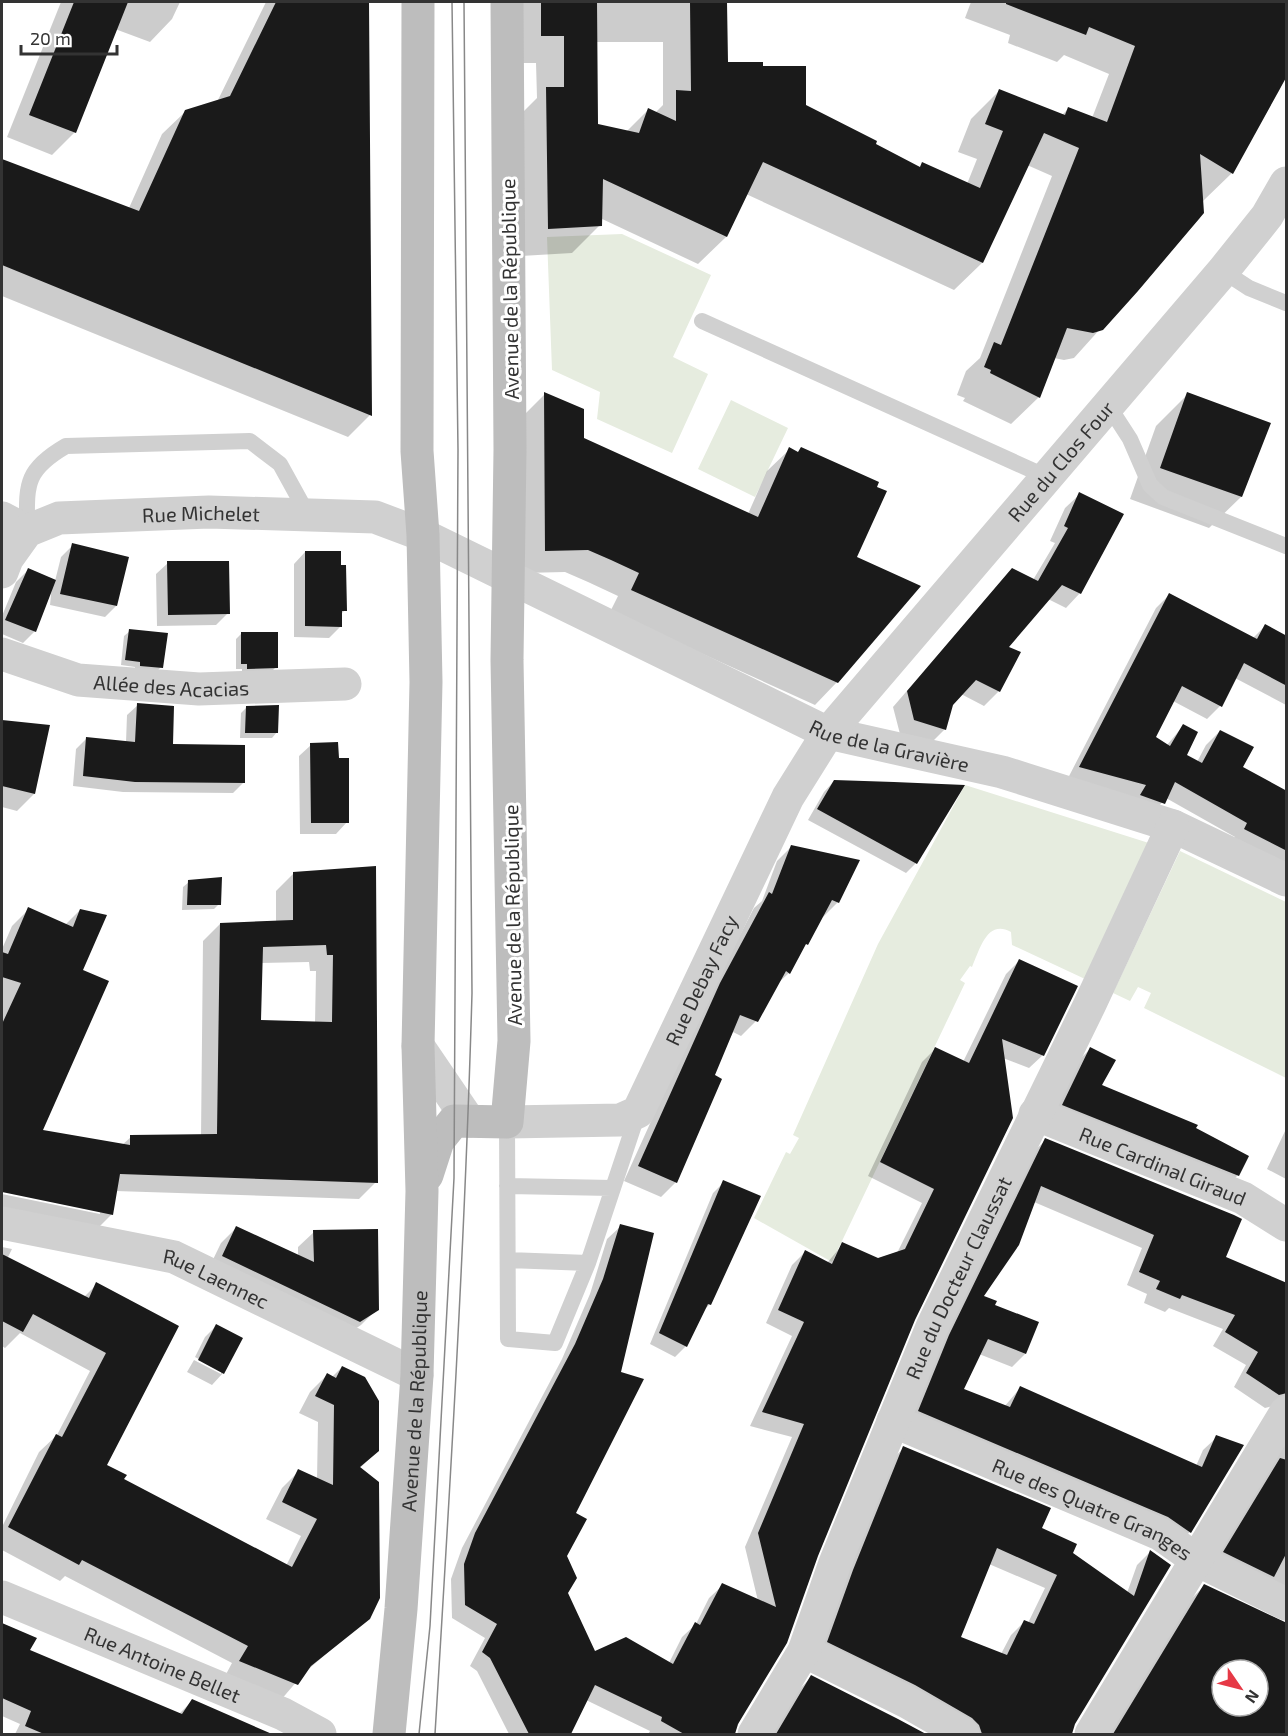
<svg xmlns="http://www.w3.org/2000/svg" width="1288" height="1736" font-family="'Exo 2',sans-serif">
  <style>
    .green { fill: #e6ecdf }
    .shadow { fill: #0003; fill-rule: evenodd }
    .building { fill: #1a1a1a; fill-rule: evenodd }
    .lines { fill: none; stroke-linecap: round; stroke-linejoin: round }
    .service { stroke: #d0d0d0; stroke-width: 16 }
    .minor { stroke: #d0d0d0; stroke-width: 33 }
    .secondary { stroke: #bdbdbd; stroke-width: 33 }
    .tram { stroke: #888; stroke-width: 1.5 }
    .labels { text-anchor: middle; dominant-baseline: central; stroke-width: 6; stroke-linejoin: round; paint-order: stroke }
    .street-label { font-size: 20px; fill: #333; stroke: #fff }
  </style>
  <rect width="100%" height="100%" fill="#fff"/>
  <!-- green -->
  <path class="green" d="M622,234l89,41 -38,82 35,17 -36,79 -75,-34 3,-27 -48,-22 -5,-133z
    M731,400l57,28 -33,69 -57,-28z
    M965,785l187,59 -67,135 -73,-34 -1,-13c-24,-13 -31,17 -39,35l-2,-1 -10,14 5,3 -133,279 -78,-44 32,-66 4,2 9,-16 -6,-3 85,-191z
    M1180,851l106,51v176l-142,-70 7,-15 -13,-6 -8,14 -17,-8z"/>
  <!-- shadow -->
  <path class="shadow" d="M61,2h119l-8,17 -22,23 -35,-13 -40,103 -23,23 -45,-18z
    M266,2l102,1 2,412 -22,22 -346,-141v-135l127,47 33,-74 24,-23 31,-9z
    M513,2h212l1,61 35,4 44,39 114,62 3,-4 45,20 10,-25 -19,-7 13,-33 28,-28 63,24 6,-6 24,9 17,-44 -45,-19 -7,7 -49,-19 2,-8 -45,-17 6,-16h315v70l-6,17 -48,84 -29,28 -3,17 -126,140 -10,2 -10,-2 -15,39 -28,27 -48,-23 2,-3 -8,-3 9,-24 14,-13 72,-182 -25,-11 -45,98 -28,27 -208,-96 -20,43 -28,27 -98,-46v7l-28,28 -51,3 -2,-140 18,-18 -1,-35h-22zM596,42h67v63l-8,8 -7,-3 -22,22 -29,-7z
    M545,394l37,45 166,75 19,-43 23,-22 65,109 -18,124 -22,23 -205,-93 8,-16 -30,-14 -23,-10 -42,1v-157z
    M1188,394l53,103 -32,31 -79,-29 26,-73z
    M1080,494v99l-14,15 -18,-9 -41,48 12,6 -20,38 -15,15 -23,-12 -9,11 -7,24 -14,14 -31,-9 -7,-27 119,-138 21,11 22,-37 -5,-2 15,-33z
    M73,545l43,61 -11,11 -55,-12 2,-21 -17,47 -12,12 -21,-9v-18l14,-34 12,-12 27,11 6,-24z
    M305,552l40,58 -5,5 1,11 -12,12 -35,-1v-73z
    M168,563l60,50 -12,12 -59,1 -1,-52z
    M1170,594l83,44 12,-12 21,11v68l-51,-27 -15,28 -13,13 -34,-18 -19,37 13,7 16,-19 2,30 12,6 9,-17 14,-14 21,37 45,25v74l-55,-24 4,-6 -69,-39 -16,18 -83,-36 89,-172z
    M130,631l31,36 -5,5 -21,-1v-4l-14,-2 3,-29z
    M241,634l35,33 -5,5 -29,1v-4h-6v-30z
    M138,705l34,40 72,37 -11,11 -110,-1 -50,-6 3,-37 11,-11 39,4 1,-27z
    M246,708l31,24 -5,6h-32l1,-25z
    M2,722l46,4 -14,68 -17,17 -15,-4z
    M311,745l36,77 -11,12h-36l-1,-78z
    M834,781l82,82 -10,10 -98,-53 16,-28z
    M792,846l46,56 -15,15 -2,-1 -32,57 -13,12 -20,36 -15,15 -8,-4 -20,43 -37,107 -15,15 -37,-16 82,-181 48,-92 8,-7 15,-40z
    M375,868l1,314 -17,17 -244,-8 -3,23 -18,18 -92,-19v-19l98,20v-3l-98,-20v-242l10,-23 17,-17 36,16 15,-15 1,61 -40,160 81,14 9,-8 70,-1 2,-195 17,-17 56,-2v-31l17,-17zM309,962l1,9h6l-1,52 -55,-2 1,-58z
    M189,882l30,22 -5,5 -32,1 1,-23z
    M1019,961l24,94 -14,13 -26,-10 -90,261 -179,415h-86l2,-3 -64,-31 -16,32 5,2h-66l-32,-63 -7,-5 15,-28 -33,-20 -1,-39 11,-31 100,-189 28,-65 17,-55 14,-13 -56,330 1,36 29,61 74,10 13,-26 14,-13 13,-26 14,-13 35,16 -13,-54 47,-110 -42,-11 42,-90 -26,-13 26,-58 13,-13 22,11 16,-19 35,16 19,-7 25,-50 -54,-27 54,-114 13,-13 28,13 43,-88z
    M1090,1049l10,37 94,42 44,47 -10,10 -175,-70 27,-56z
    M1286,1129v50l-19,-10z
    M1046,1140l178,118 62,27v128l-13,-7 -8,2 -31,-21 12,-22 -33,-19 10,-17 -54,-21 -4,4 -21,-9 3,-9 -20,-9 15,-37 -108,-46 -52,94 11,10 32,48 -13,13 -33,-13 -17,36 42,17 16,-19 176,78 7,-16 14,-13 -27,95 -14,13 -271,-120 31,-75 96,-197z
    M724,1182l-14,122 -7,7 -17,35 -11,11 -25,-13 63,-151z
    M236,1228l62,29v-10l16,-15 63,77 -16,16 -18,12 -136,-65 14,-29z
    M2,1247l10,2 -5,10 76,39 14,-14 47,24 -39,157 17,15 164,86 15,-30 -35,-17 16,-31 17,-17 18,9 1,-58 -19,-9 11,-21 17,-17 5,2 10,-10 35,84 -17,17 8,150 -64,55 -24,28 -56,-23 8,-15 -167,-87 -5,5 -58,-31v-23l37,-75 18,-17 33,-64 -70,-38 -15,15 -3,-2z
    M217,1325l6,48 -11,12 -25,-13 7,-12 27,14v-3l-26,-14 10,-20z
    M1286,1441v164l-75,-39z
    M904,1448l136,81 87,64 10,-28 13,-13 19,13 -96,159 -2,10h-108l-148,-79 75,-194zM989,1564l56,24 -17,35 -4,-1 -13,13 -10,19 -42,-16z
    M1204,1586l82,38v110h-177l82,-135zM1222,1670h36v36h-36z
    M2,1624l33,14 -8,12 151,65 14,-14 77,33h-254l5,-10 -18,-8z
    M811,1677l86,43 26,14h-153l28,-43z"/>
  <!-- building -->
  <path class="building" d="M74,2h54l-52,131 -47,-18z
    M276,2h93l3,414 -370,-151v-106l137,52 46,-101 45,-14z
    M541,2h56l1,122 41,9 9,-25 28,13v-31l15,1 -1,-89h37l1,60h35v4h43v39l71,36 -1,3 44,23 2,-5 58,26 23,-57 -18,-7 14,-35 66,26 3,-8 39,15 28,-76 -46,-19 -3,8 -80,-31v-2h281v74l-54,98 -33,-20 4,59 -66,78 -35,39 -10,3 -26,-5 -27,70 -50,-25 1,-3 -7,-3 10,-25 7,3 78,-197 -35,-15 -61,130 -220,-101 -36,75 -124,-58 -1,47 -54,3 -2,-142h18v-51h-23z
    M544,392l40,17v29l174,79 31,-70 9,5 3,-5 78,35 -2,5 10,4 -30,66 64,29 -83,97 -207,-93 8,-17 -28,-13 -23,-10 -43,1z
    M1187,392l84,31 -29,74 -82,-29z
    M1079,492l45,22 -43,80 -19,-9 -53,62 12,5 -21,40 -24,-12 -23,25 -7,25 -32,-10 -7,-29 105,-123 26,13 30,-53 -4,-2z
    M72,543l57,14 -12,49 -57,-12z
    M305,551h36v14h5l1,46h-5v16l-37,-1z
    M167,561h62l1,53 -62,1z
    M28,568l28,12 -20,52 -31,-12z
    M1169,593l88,46 8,-15 22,12v50l-43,-23 -22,44 -40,-21 -26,51 14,9 13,-22 15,8 -11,23 15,8 18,-33 34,17 -11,20 44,24v60l-43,-22 3,-6 -72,-41 -10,22 -25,-9 6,-10 -67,-18z
    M129,629l39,4 -5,35 -23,-2v-4l-15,-2z
    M241,632h37v36l-31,1v-5h-6z
    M137,703l37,3 -1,38 72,1v38l-110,-1 -52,-6 3,-39 49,5z
    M279,705l-1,28h-33l1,-27z
    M2,720l48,5 -15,69 -33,-8z
    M338,742l1,16h10v65h-38l-1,-80z
    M834,780l60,2 71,3 -48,79 -100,-55z
    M791,845l69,15 -21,43 -7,-3 -24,45 -2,-1 -16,30 -4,-3 -28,51 -18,-7 -25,60 7,4 -45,104 -39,-17 82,-183 49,-91 3,2z
    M376,866l2,317 -258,-9 -7,41 -111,-23v-168l19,-41 -19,-6v-25l6,2 20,-47 45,20 7,-18 27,6 -24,55 26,11 -66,149 87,15v-10l87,-1 3,-211 73,-3v-48zM326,945l1,10h6l-1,67 -71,-2 2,-73z
    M222,877l-1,28h-34l1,-25z
    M1019,959l59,27 -34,70 -42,-17 11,79 -98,202 -97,236 -31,87 -49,81 -3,10h-51l-23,-13 1,-4 -67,-32 -24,49h-42l-39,-76 -8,-6 15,-28 -32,-19 -1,-41 11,-31 100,-189 28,-65 17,-55 34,9 -33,139 23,7 -68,134 11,6 -20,37 10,22 -9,15 27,58 31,-14 47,27 22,-42 5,3 22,-42 54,24 -18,-74 46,-109 -42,-12 42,-90 -26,-12 27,-60 27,14 10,-22 36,16 27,-9 29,-60 -54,-27 55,-115 34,16z
    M1090,1047l26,13 -14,25 96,40 -2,3 53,28 -10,20 -177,-71z
    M1045,1138l189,77 8,4 -16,38 61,26v110l-8,2 -33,-22 12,-21 -33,-20 10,-17 -53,-20 -2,4 -24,-10 4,-8 -21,-9 15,-37 -113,-49 -22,59 -35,51 13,5 -2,4 44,17 -13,32 -38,-15 -24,50 46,18 10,-21 182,81 14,-32 28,10 -53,88 -23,-16 -250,-106 31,-76z
    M723,1180l38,16 -50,109 -3,-1 -21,43 -28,-14z
    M236,1226l78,36 -1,-32 65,-1 1,81 -19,12 -138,-66z
    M2,1254l87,44 7,-16 83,44 -72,139 20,10 -3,4 168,88 25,-48 -35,-17 16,-33 35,16 1,-80 -19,-9 12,-23 9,5 6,-12 23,11 14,24v50l-19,16 19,15 1,116 -10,21 -59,47 -13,19 -59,-24 9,-15 -166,-86 -3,5 -71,-38 48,-93 6,3 44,-84 -73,-39 -10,18 -21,-11z
    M216,1324l27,14 -19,36 -26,-14z
    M903,1446l148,62 -9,20 35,16 -4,9 61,43 16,-46 21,15 -96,159 -3,10h-90l-3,-9 -7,-7 -57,-33 -88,-43 26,-72zM997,1548l60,27 -23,49 -10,-4 -17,35 -46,-18z
    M1280,1458l7,2v92l-13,25 -51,-25z
    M1204,1584l83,39v111h-174zM1222,1670h36v36h-36z
    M2,1623l35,15 -7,12 152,64 10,-15 80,35h-228l-19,-8 6,-15 -29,-13z
    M811,1675l87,44 28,15h-150z"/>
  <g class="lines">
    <!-- service -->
    <path class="service" d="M1223,271l26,17 37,15
      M702,321l345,156
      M1108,405l22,34 20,46 13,12 123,49
      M27,531c0,-45 -4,-60 39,-85l184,-5 30,23 27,49
      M507,1122l1,217 47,4 33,-80 50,-150
      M507,1186l105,2
      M508,1260l80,3"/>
    <!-- minor -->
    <g class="minor">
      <path d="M2,518l25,13"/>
      <path id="s1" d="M2,572l5,-13 20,-28 32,-13 150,-6 166,5 48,18 405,198 174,39 171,54 113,54"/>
      <path id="s2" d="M2,654l76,26 121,9 146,-5"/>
      <path d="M418,1046l51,75"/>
      <path id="s3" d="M1035,1114l208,84 43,27"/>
      <path id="s4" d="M507,1122l113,-2 18,-8 150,-315 40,-64 395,-462 44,-55 19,-33"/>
      <path id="s5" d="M2,1223l172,34 243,118"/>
      <path id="s6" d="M893,1421l267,113 37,26 89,44"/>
      <path id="s7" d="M2,1597l281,117 37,20"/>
      <path d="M804,1651l103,51 56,32"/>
      <path id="s8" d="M754,1734l50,-83 31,-88 97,-236 158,-323 83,-178"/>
      <path d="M1091,1734l195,-322"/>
    </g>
    <!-- secondary -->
    <g class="secondary">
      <path d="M427,1175l11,-34 16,-20 53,1 7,-81 -7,-381 3,-210 -3,-448"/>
      <path id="s9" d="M389,1734l12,-125 16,-234 5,-184 -4,-145 8,-364 -3,-147 -6,-84 1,-449"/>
    </g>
    <!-- tram -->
    <path class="tram" d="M419,1734l11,-108 24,-448 4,-728 -6,-448
      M435,1734c15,-246 30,-493 37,-741l-8,-991"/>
  </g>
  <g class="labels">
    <!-- street labels -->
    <g class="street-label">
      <text transform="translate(509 289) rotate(-91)">Avenue de la République</text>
      <text stroke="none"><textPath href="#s4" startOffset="915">Rue du Clos Four</textPath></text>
      <text stroke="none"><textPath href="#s1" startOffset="225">Rue Michelet</textPath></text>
      <text stroke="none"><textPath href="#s2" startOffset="174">Allée des Acacias</textPath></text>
      <text stroke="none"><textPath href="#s1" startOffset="964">Rue de la Gravière</textPath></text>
      <text transform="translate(512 915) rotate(-91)">Avenue de la République</text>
      <text stroke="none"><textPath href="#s4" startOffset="279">Rue Debay Facy</textPath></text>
      <text stroke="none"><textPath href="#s3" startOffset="138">Rue Cardinal Giraud</textPath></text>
      <text stroke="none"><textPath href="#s8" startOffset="501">Rue du Docteur Claussat</textPath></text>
      <text stroke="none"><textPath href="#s5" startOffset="222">Rue Laennec</textPath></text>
      <text stroke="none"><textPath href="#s9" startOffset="334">Avenue de la République</textPath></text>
      <text stroke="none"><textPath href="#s6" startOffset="218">Rue des Quatre Granges</textPath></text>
      <text stroke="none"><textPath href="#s7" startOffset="174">Rue Antoine Bellet</textPath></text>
    </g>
  </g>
  <!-- border -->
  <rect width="1288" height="1736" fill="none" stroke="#333333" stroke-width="6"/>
  <!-- north arrow -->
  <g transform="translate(1240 1688) rotate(125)"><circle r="28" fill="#ffffff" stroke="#adadad" stroke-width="1.5"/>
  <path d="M0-4.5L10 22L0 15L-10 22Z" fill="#e63946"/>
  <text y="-9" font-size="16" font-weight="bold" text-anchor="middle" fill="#333333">N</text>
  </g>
  <!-- scale -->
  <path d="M21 45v9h96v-9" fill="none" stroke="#333333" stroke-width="3"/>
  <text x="30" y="45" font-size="18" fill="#333333" stroke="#ffffff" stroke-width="4.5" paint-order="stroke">20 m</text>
</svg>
